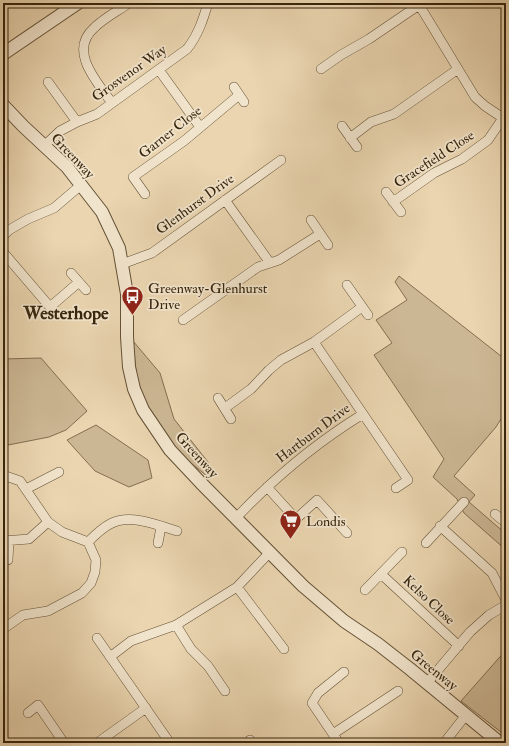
<svg xmlns="http://www.w3.org/2000/svg" width="509" height="746" font-family="'IM FELL Double Pica',serif">
  <style>
    .green { fill: #ccb794; stroke: #826e50 }
    .lines { fill: none; stroke-linecap: round; stroke-linejoin: round }
    .minor-casing { stroke: #645135; stroke-width: 10 }
    .tertiary-casing { stroke: #645135; stroke-width: 14 }
    .minor { stroke: #f1e4cc; stroke-width: 9 }
    .tertiary { stroke: #f1e4cc; stroke-width: 12 }
    .labels { text-anchor: middle; dominant-baseline: central; stroke-width: 3.5; stroke-linejoin: round; paint-order: stroke }
    .street-label { font-size: 14px; fill: #37250c; stroke: #f1e4cc }
    .poi-label { font-size: 14px; fill: #37250c; stroke: #f1e4cc; text-anchor: start }
    .district-label { font-size: 18px; font-weight: bold; fill: #37250c; stroke: #f1e4cc }
  </style>
  <rect width="100%" height="100%" fill="#ead5b0"/>
  <filter id="stains"><feTurbulence type="fractalNoise" baseFrequency=".005" numOctaves="4"/><feColorMatrix values="0 0 0 0 .2 0 0 0 0 .09 0 0 0 0 .02 0 0 0 .5 -.17"/></filter>
  <radialGradient id="worn" r=".72"><stop offset=".6" stop-color="#630" stop-opacity="0"/><stop offset="1" stop-color="#630" stop-opacity=".3"/></radialGradient>
  <!-- green -->
  <path class="green" d="M399,276l107,84v51l-10,16 -42,49 21,19 -6,7 37,32v16l-42,-37 -7,-14 -24,-22 11,-18 -70,-104 18,-12 -16,-23 31,-20 -12,-18z
    M133,341l27,32 14,46 34,43 -1,14 -30,-24 -26,-38 -14,-32z
    M41,358l46,53 -21,19 -17,7 -46,9v-87z
    M96,425l52,35 4,18 -23,9 -34,-16 -28,-31z
    M506,650v86l-45,-35z"/>
  <g class="lines">
    <defs>
      <path id="minor" d="M418,3l57,94 10,9 21,14
        M321,69l20,-14 28,-16 50,-34
        M159,70l41,57
        M48,82l29,40
        M234,87l10,15
        M112,103c-15,-21 -44,-52 -18,-75 10,-10 24,-17 35,-25
        M342,126l15,21
        M350,138l21,-16 23,-8 64,-45
        M44,146l16,-15 17,-9 20,-8 90,-65c11,-14 16,-29 21,-46
        M386,192l15,20
        M145,194l-12,-17 51,-36 55,-46
        M225,200l45,63
        M393,202l41,-29 28,-14 26,-19 15,-22
        M311,220l17,25
        M3,236l6,-6 19,-11 26,-11 27,-23
        M3,252l47,55 29,-25
        M122,264l30,-11 129,-93
        M71,273l15,17
        M347,285l21,30
        M183,320l75,-53 21,-7 41,-26
        M218,398l13,21
        M225,408l26,-19 18,-19 12,-10 33,-18 48,-35
        M363,414l45,66 -12,8
        M3,475l17,6 28,41 14,10 26,10 8,18 -1,12 -4,11 -9,10 -34,18 -25,4 -20,14
        M267,487l29,32 21,-19 30,33
        M26,489l33,-17
        M495,514l11,9
        M236,518c38,-40 80,-75 127,-104l-49,-72
        M440,526l52,47 14,27
        M3,541l26,-2 19,-17
        M88,542c6,-6 14,-14 22,-18 20,-11 47,1 67,7
        M158,543l3,-16
        M426,543l38,-41
        M8,560l1,-19
        M381,574l78,72
        M237,587l47,62
        M365,590l37,-38
        M176,625l15,24 17,17 17,25
        M97,638l73,105
        M110,657l21,-16 45,-16 61,-38 33,-35
        M427,683l43,-51 19,-17 17,-10
        M28,713l10,-8 26,38
        M333,734l65,-43
        M250,740l2,3
        M97,743l49,-35
        M339,743l-27,-40 6,-10 26,-21
        M444,743l22,-28"/>
      <path id="tertiary" d="M3,54l75,-51
        M3,105l20,21 44,41 35,45 17,36 8,46v43l2,30 5,22 9,21 27,40 31,33 102,103 41,35 34,23 32,25 90,74"/>
    </defs>
    <!-- minor casing -->
    <use href="#minor" class="minor-casing"/>
    <!-- tertiary casing -->
    <use href="#tertiary" class="tertiary-casing"/>
    <!-- minor -->
    <use href="#minor" class="minor"/>
    <!-- tertiary -->
    <use href="#tertiary" class="tertiary"/>
  </g>
  <!-- icons -->
  <defs>
    <symbol id="bus-pin" viewBox="-11 -11 22 30"><path d="M0 17L-7.5 6A9.5 9.5 0 1 1 7.5 6Z" fill="#8f2418" stroke="#f1e4cc"/><path d="M-5-6H5V4H4V6H2V4H-2V6H-4V4H-5ZM-3.5-4V0h7V-4ZM-3.5 1.2v1.5H-2V1.2ZM2 1.2v1.5H3.5V1.2Z" fill="#fff"/></symbol>
    <symbol id="supermarket-pin" viewBox="-11 -11 22 30"><path d="M0 17L-7.5 6A9.5 9.5 0 1 1 7.5 6Z" fill="#8f2418" stroke="#f1e4cc"/><path d="M-6-5.5h2.5l.6 2H6L4.5 2H-2.5L-4.4-4H-6ZM-1.5 3.2a1.3 1.3 0 1 0 .1 0ZM3 3.2a1.3 1.3 0 1 0 .1 0Z" fill="#fff"/></symbol>
  </defs>
  <g fill-rule="evenodd">
    <use href="#bus-pin" x="120" y="284" width="25" height="34"/>
    <use href="#supermarket-pin" x="278" y="508" width="25" height="34"/>
  </g>
  <g class="labels">
    <!-- street labels -->
    <g class="street-label">
      <text transform="translate(129 73) rotate(-35)">Grosvenor Way</text>
      <text transform="translate(170 132) rotate(-38)">Garner Close</text>
      <text transform="translate(73 156) rotate(47)">Greenway</text>
      <text transform="translate(434 159) rotate(-33)">Gracefield Close</text>
      <text transform="translate(195 204) rotate(-36)">Glenhurst Drive</text>
      <text transform="translate(313 433) rotate(-37)">Hartburn Drive</text>
      <text transform="translate(197 455) rotate(48)">Greenway</text>
      <text transform="translate(429 600) rotate(43)">Kelso Close</text>
      <text transform="translate(434 670) rotate(39)">Greenway</text>
    </g>
    <!-- poi labels -->
    <g class="poi-label">
      <text x="148" y="288">Greenway-Glenhurst<tspan x="148" dy="16">Drive</tspan></text>
      <text x="306" y="521">Londis</text>
    </g>
    <!-- district labels -->
    <g class="district-label">
      <text x="66" y="313">Westerhope</text>
    </g>
  </g>
  <!-- margin -->
  <rect width="509" height="746" fill="none" stroke="#ead5b0" stroke-width="16"/>
  <rect x="4" y="4" width="501" height="738" fill="none" stroke="#37250c" stroke-width="2"/>
  <rect x="8" y="8" width="493" height="730" fill="none" stroke="#37250c"/>
  <rect width="100%" height="100%" filter="url(#stains)"/>
  <rect width="100%" height="100%" fill="url(#worn)"/>
</svg>
